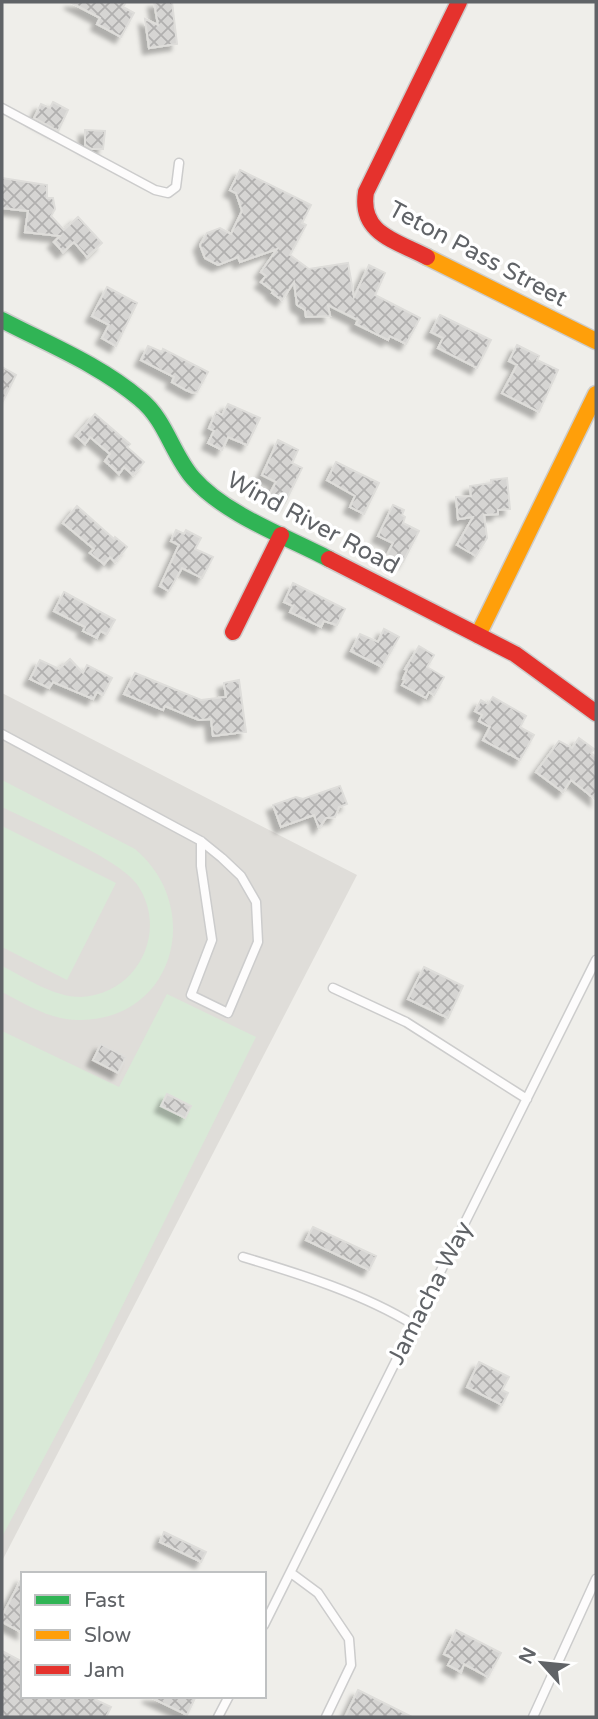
<svg xmlns="http://www.w3.org/2000/svg" width="598" height="1719" font-family="'Varela Round',sans-serif">
  <style>
    .education { fill: #dfddd9 }
    .garden { fill: #d9e9d7 }
    .building { fill: url(#building-cross-hatch); stroke: #deddda; stroke-width: 2; filter: url(#shadow) }
    .lines { fill: none; stroke-linecap: round; stroke-linejoin: round }
    .lane-casing { stroke: #ccc; stroke-width: 11 }
    .fast-casing { stroke: #cccccb; stroke-width: 19 }
    .slow-casing { stroke: #cccccb; stroke-width: 19 }
    .jam-casing { stroke: #cccccb; stroke-width: 19 }
    .lane { stroke: #fdfcfc; stroke-width: 8 }
    .fast { stroke: #30b455; stroke-width: 16 }
    .slow { stroke: #ff9f0a; stroke-width: 16 }
    .jam { stroke: #e5322d; stroke-width: 16 }
    .labels { text-anchor: middle; dominant-baseline: central; stroke-width: 7; stroke-linejoin: round; paint-order: stroke }
    .street-label { font-size: 24px; fill: #606367; stroke: #fff }
  </style>
  <defs>
    <pattern id="building-cross-hatch" width="8" height="8" patternUnits="userSpaceOnUse" patternTransform="scale(1.75)"><rect width="8" height="8" fill="#d6d5d3"/><path d="M0 0l8 8M0 8l8-8" fill="none" stroke="#b1b0af"/></pattern>
    <filter id="shadow"><feDropShadow dx="-6" dy="6" stdDeviation="2" flood-color="#0004"/></filter>
  </defs>
  <rect width="100%" height="100%" fill="#efeeea"/>
  <!-- education -->
  <path class="education" d="M2,693l355,182 -355,686z"/>
  <!-- garden -->
  <path class="garden" d="M2,780l133,69c69,58 40,169 -53,171 -30,1 -55,-15 -80,-28v-26c24,12 51,31 79,31 57,-2 89,-68 55,-114 -19,-25 -102,-60 -134,-76z
    M2,826l114,57 -49,97 -65,-33z
    M167,994l89,43 -164,330 -90,170v-506l117,56z"/>
  <!-- building -->
  <path class="building" d="M70,2h56l-3,5 11,6 -13,24 -24,-13 3,-6z
    M154,2h18l5,42 -28,4 -4,-29 13,6z
    M53,102l15,8 -10,21 -24,-13 7,-14 9,4z
    M85,130l20,1 -2,18h-11l-7,-4z
    M240,170l71,35 -9,18 4,2 -16,30 19,14 39,-6 6,34 15,-32 16,8 -10,22 45,23 -14,26 -16,-8 -2,4 -32,-16 2,-4 -30,-15 2,11 -24,1 -1,-7 -8,-5 -3,-23 -12,18 -10,-7 1,-2 -12,-9 5,-6 -5,-4 16,-23 -37,13 -2,-5 -20,8 -13,-7 -5,-13 7,-12 13,-5 11,6 11,-23 -6,-18 -6,-3z
    M2,178l45,7v13h6l2,11 -4,7 13,14 14,-13 24,26 -15,14 -13,-15 -11,10 -9,-10 6,-6 -35,-4 3,-21 -26,-3z
    M107,287l30,16 -21,43 -14,-8 7,-13 -17,-9z
    M440,315l51,25 -14,28 -39,-20 5,-10 -12,-6z
    M517,345l22,11 -2,4 21,10 -19,42 -37,-19 15,-28 -8,-4z
    M148,346l14,6 1,-3 45,23 -11,20 -4,1 -7,-3 -14,-8 2,-5 -33,-17z
    M2,367l14,8 -14,28z
    M228,404l32,14 -13,27 -19,-8 -6,13 -14,-7 6,-12 -5,-3 7,-16 6,3z
    M95,414l35,30 -3,3 17,15 -11,13 -9,-8 -5,7 -14,-13 5,-7 -20,-17 -5,7 -9,-8z
    M278,440l20,10 -6,13 10,5 -17,35 -16,-8 7,-13 -14,-7z
    M336,462l43,21 -15,31 -14,-7 5,-11 -28,-16z
    M507,478l3,31 -12,1v4l-14,1 3,23 -11,18 -19,-11 16,-28 -15,2 -2,-22 15,-1 -1,-10 21,-3v-3z
    M393,505l11,5 -2,5 3,2 -2,6 16,8 -16,31 -16,-7 6,-12 -15,-7z
    M77,506l37,33 1,-2 12,10 -12,15 -5,-5 -6,7 -14,-11 4,-4 -31,-26z
    M176,530l8,4 2,-4 15,8 -6,11 18,8 -11,21 -20,-10 -13,23 -9,-5 19,-41 -8,-4z
    M293,583l52,26 -8,16 -13,-4 -3,6 -31,-15 3,-6 -9,-4z
    M64,592l51,28 -8,14 -7,-3 -3,7 -14,-7 2,-4 -31,-16z
    M384,629l15,8 -17,30 -31,-16 9,-17 18,8z
    M419,646l15,9 -7,12 17,10 -10,18 -5,-3 -3,6 -24,-13 3,-5 -2,-1 4,-9 -2,-1z
    M70,659l13,14 4,-8 25,13 -9,17 -6,-3 -4,7 -40,-17 -4,6 -19,-9 10,-19 19,9z
    M135,673l66,27 25,-3 -2,-14 15,-3 7,52 -33,4 -2,-17 -12,1 -34,-14 -2,4 -39,-16z
    M493,697l33,19 -6,11 14,8 -14,25 -37,-20 7,-13 -11,-6 3,-6 -7,-4 6,-11 7,4z
    M579,738l15,11 -3,4 5,4v43l-25,-20 -8,12 -27,-20 23,-31 13,7z
    M340,786l7,18 -8,3 -4,10 -9,1 -7,10 -5,-13 -33,12 -8,-22 23,-8 7,2z
    M424,967l39,19 -15,32 -40,-19z
    M101,1044l25,13 -8,16 -25,-13z
    M167,1094l24,12 -6,12 -24,-12z
    M313,1227l63,29 -7,14 -63,-30z
    M479,1362l30,15 -7,13 6,3 -6,12 -35,-18z
    M164,1532l42,20 -5,10 -41,-20z
    M23,1576v57l-21,-11v-6z
    M456,1630l45,23 -13,24 -24,-13 -3,8 -13,-7 4,-7 -8,-4z
    M2,1651l21,11v34h75l-2,4 15,7 -5,10h-104z
    M358,1690l54,27h-67z
    M148,1696h48l-9,19z"/>
  <g class="lines">
    <defs>
      <path id="lane" d="M2,108l153,82 13,3 8,-6 3,-24
        M2,734l199,107 21,17 19,18 15,26 2,40 -30,71 -37,-18 21,-55 -11,-74v-25
        M333,988l73,34 121,77
        M243,1257c57,17 121,37 171,68
        M291,1573l27,20 31,46 2,26 -25,52
        M264,1625l332,-665
        M218,1717l11,-21
        M533,1717l63,-138"/>
      <path id="fast" d="M2,320c46,24 98,45 138,79 26,21 32,55 53,79 31,36 94,59 136,81"/>
      <path id="slow" d="M427,257l169,84
        M478,635l118,-241"/>
      <path id="jam" d="M427,257c-30,-16 -68,-23 -61,-65l93,-190
        M329,559l186,95 81,59
        M233,632l48,-97"/>
    </defs>
    <!-- lane casing -->
    <use href="#lane" class="lane-casing"/>
    <!-- fast casing -->
    <use href="#fast" class="fast-casing"/>
    <!-- slow casing -->
    <use href="#slow" class="slow-casing"/>
    <!-- jam casing -->
    <use href="#jam" class="jam-casing"/>
    <!-- lane -->
    <use href="#lane" class="lane"/>
    <!-- fast -->
    <use href="#fast" class="fast"/>
    <!-- slow -->
    <use href="#slow" class="slow"/>
    <!-- jam -->
    <use href="#jam" class="jam"/>
  </g>
  <g class="labels">
    <!-- street labels -->
    <g class="street-label">
      <text transform="translate(478 254) rotate(28)">Teton Pass Street</text>
      <text transform="translate(313 523) rotate(28)">Wind River Road</text>
      <text transform="translate(430 1293) rotate(-63)">Jamacha Way</text>
    </g>
  </g>
  <!-- border -->
  <rect width="598" height="1719" fill="none" stroke="#606367" stroke-width="7"/>
  <!-- legend -->
  <rect x="21" y="1572" width="245" height="126" fill="#ffffff" stroke="#bfc1c2" stroke-width="2"/>
  <rect x="35" y="1595" width="35" height="10" fill="#30b455" stroke="#bfc1c2" stroke-width="2"/>
  <text x="84" y="1607" font-size="21" fill="#606367">Fast</text>
  <rect x="35" y="1630" width="35" height="10" fill="#ff9f0a" stroke="#bfc1c2" stroke-width="2"/>
  <text x="84" y="1642" font-size="21" fill="#606367">Slow</text>
  <rect x="35" y="1665" width="35" height="10" fill="#e5322d" stroke="#bfc1c2" stroke-width="2"/>
  <text x="84" y="1677" font-size="21" fill="#606367">Jam</text>
  <!-- north arrow -->
  <g transform="translate(542 1663) rotate(297)" stroke="#ffffff" stroke-width="5" paint-order="stroke">
  <path d="M0-5L12 26L0 18L-12 26Z" fill="#606367"/>
  <text y="-10" font-size="19" font-weight="bold" text-anchor="middle" fill="#606367">N</text>
  </g>
</svg>
